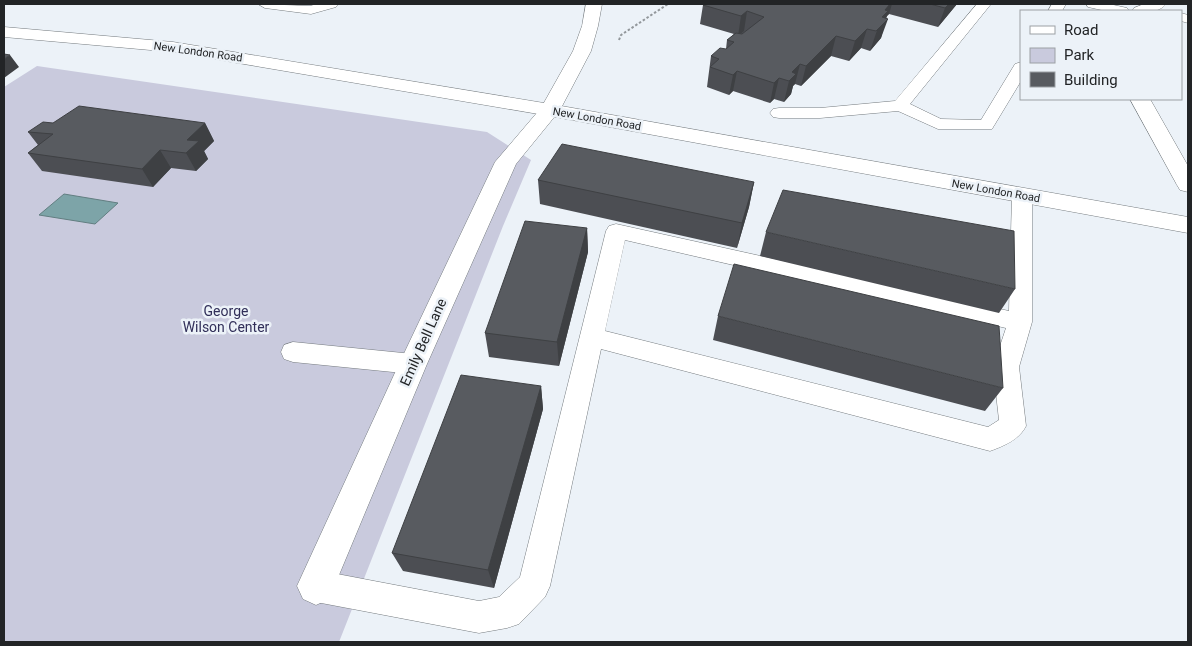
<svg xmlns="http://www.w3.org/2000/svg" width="1192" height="646" font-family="Roboto,sans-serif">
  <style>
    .green { fill: #c9cadd }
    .water { fill: #7da4a8; stroke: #627e81 }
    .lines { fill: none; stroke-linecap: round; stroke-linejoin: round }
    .service-casing { stroke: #757b7f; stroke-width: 1 }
    .minor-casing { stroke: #757b7f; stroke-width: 1 }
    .secondary-casing { stroke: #757b7f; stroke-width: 1 }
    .path { stroke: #92979b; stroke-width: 2; stroke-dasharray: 2.5 2; stroke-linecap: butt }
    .service { fill: #fff; fill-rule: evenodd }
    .minor { fill: #fff; fill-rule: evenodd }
    .secondary { fill: #fff; fill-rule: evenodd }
    .wall { fill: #4c4e53 }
    .shaded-wall { fill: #3e4043 }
    .building { fill: #585b60; stroke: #3e4043 }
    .labels { text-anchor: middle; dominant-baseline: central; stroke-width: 5; stroke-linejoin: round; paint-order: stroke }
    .far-street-label { font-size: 11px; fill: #222426; stroke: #ecf2f8 }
    .park-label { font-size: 14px; fill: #312f59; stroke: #ecf2f8 }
    .street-label { font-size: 14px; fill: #222426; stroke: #ecf2f8 }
  </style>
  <rect width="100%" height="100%" fill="#ecf2f8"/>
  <!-- green -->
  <path class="green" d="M37,66l450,66 44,28 -28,66 -164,416h-335v-555z"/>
  <!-- water -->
  <path class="water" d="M64,194l54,9 -23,21 -56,-9z"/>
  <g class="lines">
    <defs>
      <path id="service" d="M258,4l52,2 7,-2h21l-2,3 -25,7 -46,-6z
        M977,4h14l-81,100 31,15 40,1 34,-56 6,-2v19l-29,48h-54l-40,-18 -78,7h-41l-6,-1 -3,-4 3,-4 6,-1h41l75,-7z
        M1052,4h14l-4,7h-14z
        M1086,4h23l18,4 2,3h-23l-18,-4z
        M1181,13l7,2v8l-7,-2z
        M1022,189l7,2 3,4v127l-13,45 7,59c-6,13 -22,20 -36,25l-389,-102 -51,237 -5,11 -26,27 -12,4 -28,5 -163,-31 -11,-5 -5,-11 5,-11 11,-5 163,31 20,-4 21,-20 86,-346 3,-5 7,-2 393,87 3,-116 3,-4zM625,240l381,88 -13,39 6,53 -11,7 -383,-96z
        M293,342l120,12 9,3 4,7 -4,7 -9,3 -120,-12 -9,-3 -3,-7 3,-7z"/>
      <path id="minor" d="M586,4h16l-4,22 -7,25 -31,59 -44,54 -89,200 -98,235 -13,6 -13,-6 -6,-13 102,-222 96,-202 46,-54 32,-57 9,-25z
        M1144,4h22c-8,10 -23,8 -34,7l2,-3z
        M1130,99h20l38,67v26l-8,-2 -3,-5z"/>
      <path id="secondary" d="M4,27l169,15 377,62 638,113v16l-638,-117 -377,-64 -169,-15z"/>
    </defs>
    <!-- service casing -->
    <use href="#service" class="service-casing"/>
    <!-- minor casing -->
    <use href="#minor" class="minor-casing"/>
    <!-- secondary casing -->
    <use href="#secondary" class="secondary-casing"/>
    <!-- path -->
    <path class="path" d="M619,40l2,-5 47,-31"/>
    <!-- service -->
    <use href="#service" class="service"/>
    <!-- minor -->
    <use href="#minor" class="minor"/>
    <!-- secondary -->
    <use href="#secondary" class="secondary"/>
  </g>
  <!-- wall -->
  <path class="wall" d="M705,4h252l-19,23 -49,-13 -2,2 -1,2 -5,20 -11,13 -9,-3 -12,13 -18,-5 -30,30 -6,-2 -2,2 -2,8 -7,8 -10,-3 -4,4 -37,-12 -4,4 -22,-8 4,-31 15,-7 1,-9 7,-6 -34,-10 3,-19z
    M53,123h152l9,18 -10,10 4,8 -12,12 -25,-3 -18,19 -111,-16 -14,-18 10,-8 -10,-13z
    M538,180l216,2 -5,25 -12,41 -197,-44z
    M587,228l1,24 -29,114 -70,-9 -4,-24z
    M766,232l249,57 -16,24 -239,-57z
    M718,316l285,72 -18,23 -272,-71z
    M541,386l2,23 -49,179 -91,-17 -11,-18z"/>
  <!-- shaded-wall -->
  <path class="shaded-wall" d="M886,4h6l-3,10 -2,2 -2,6 3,-3 -7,19 -11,13z
    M949,4h8l-19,23 7,-19z
    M747,11l-3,20 -6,5 3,-20z
    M867,29l-6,19 -12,13 6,-20z
    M836,36l-5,20 -30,30 5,-20z
    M10,55l9,12 -15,11v-19z
    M800,64l-5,20 -2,2 -2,8 -7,8 5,-21 3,-9z
    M737,71l-4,20 -4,4 4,-20z
    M779,78l-5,21 -4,4 4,-20z
    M205,123l9,18 -10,10 4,8 -12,12 -10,-18 1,-13z
    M160,150l11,18 -18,19 -11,-18z
    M754,182l-5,25 -12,41 5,-25z
    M587,228l1,24 -29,114 -2,-24z
    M541,386l2,23 -49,179 -6,-18z"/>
  <!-- building -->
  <path class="building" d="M705,4h185l-5,6 3,1 -6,6 6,2 -12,12 -9,-2 -12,12 -19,-5 -30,30 -6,-2 -8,8 4,2 -7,7 -10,-3 -5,5 -37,-12 -4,4 -23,-8 9,-8 -8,-3 9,-8 6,1 8,-7 -7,-2 9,-7 6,1 22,-17 -17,-6 -6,5 -38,-11z
    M930,4h19l-4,4z
    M4,54l6,1 -6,4z
    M79,106l126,17 -18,17 12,1 -13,12 -26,-3 -18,19 -114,-16 25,-19 -25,-2 15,-10 10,1z
    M562,144l192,38 -12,41 -204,-43z
    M783,190l231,41 1,58 -249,-57z
    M525,221l62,7 -30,114 -72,-9z
    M734,264l265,62 4,62 -285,-72z
    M461,375l80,11 -53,184 -96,-17z"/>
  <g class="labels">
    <!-- far-street labels -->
    <g class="far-street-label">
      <text transform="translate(198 52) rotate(8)">New London Road</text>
      <text transform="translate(597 119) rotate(10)">New London Road</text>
      <text transform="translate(996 191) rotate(10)">New London Road</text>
    </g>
    <!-- park labels -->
    <g class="park-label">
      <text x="226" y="311">George<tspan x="226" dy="16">Wilson Center</tspan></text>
    </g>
    <!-- street labels -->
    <g class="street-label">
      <text transform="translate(423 342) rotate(-66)">Emily Bell Lane</text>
    </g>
  </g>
  <!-- border -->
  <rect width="1192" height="646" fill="none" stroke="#222426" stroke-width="10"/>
  <!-- legend -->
  <rect x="1020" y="10" width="162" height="90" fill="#ecf2f8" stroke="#9ba0a4"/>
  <rect x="1030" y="26" width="25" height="8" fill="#ffffff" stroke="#9ba0a4"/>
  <text x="1064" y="35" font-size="15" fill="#222426">Road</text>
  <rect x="1030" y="48" width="25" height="15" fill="#c9cadd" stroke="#9ba0a4"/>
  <text x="1064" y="60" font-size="15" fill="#222426">Park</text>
  <rect x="1030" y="72" width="25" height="15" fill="#585b60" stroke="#9ba0a4"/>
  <text x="1064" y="85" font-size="15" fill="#222426">Building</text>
</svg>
